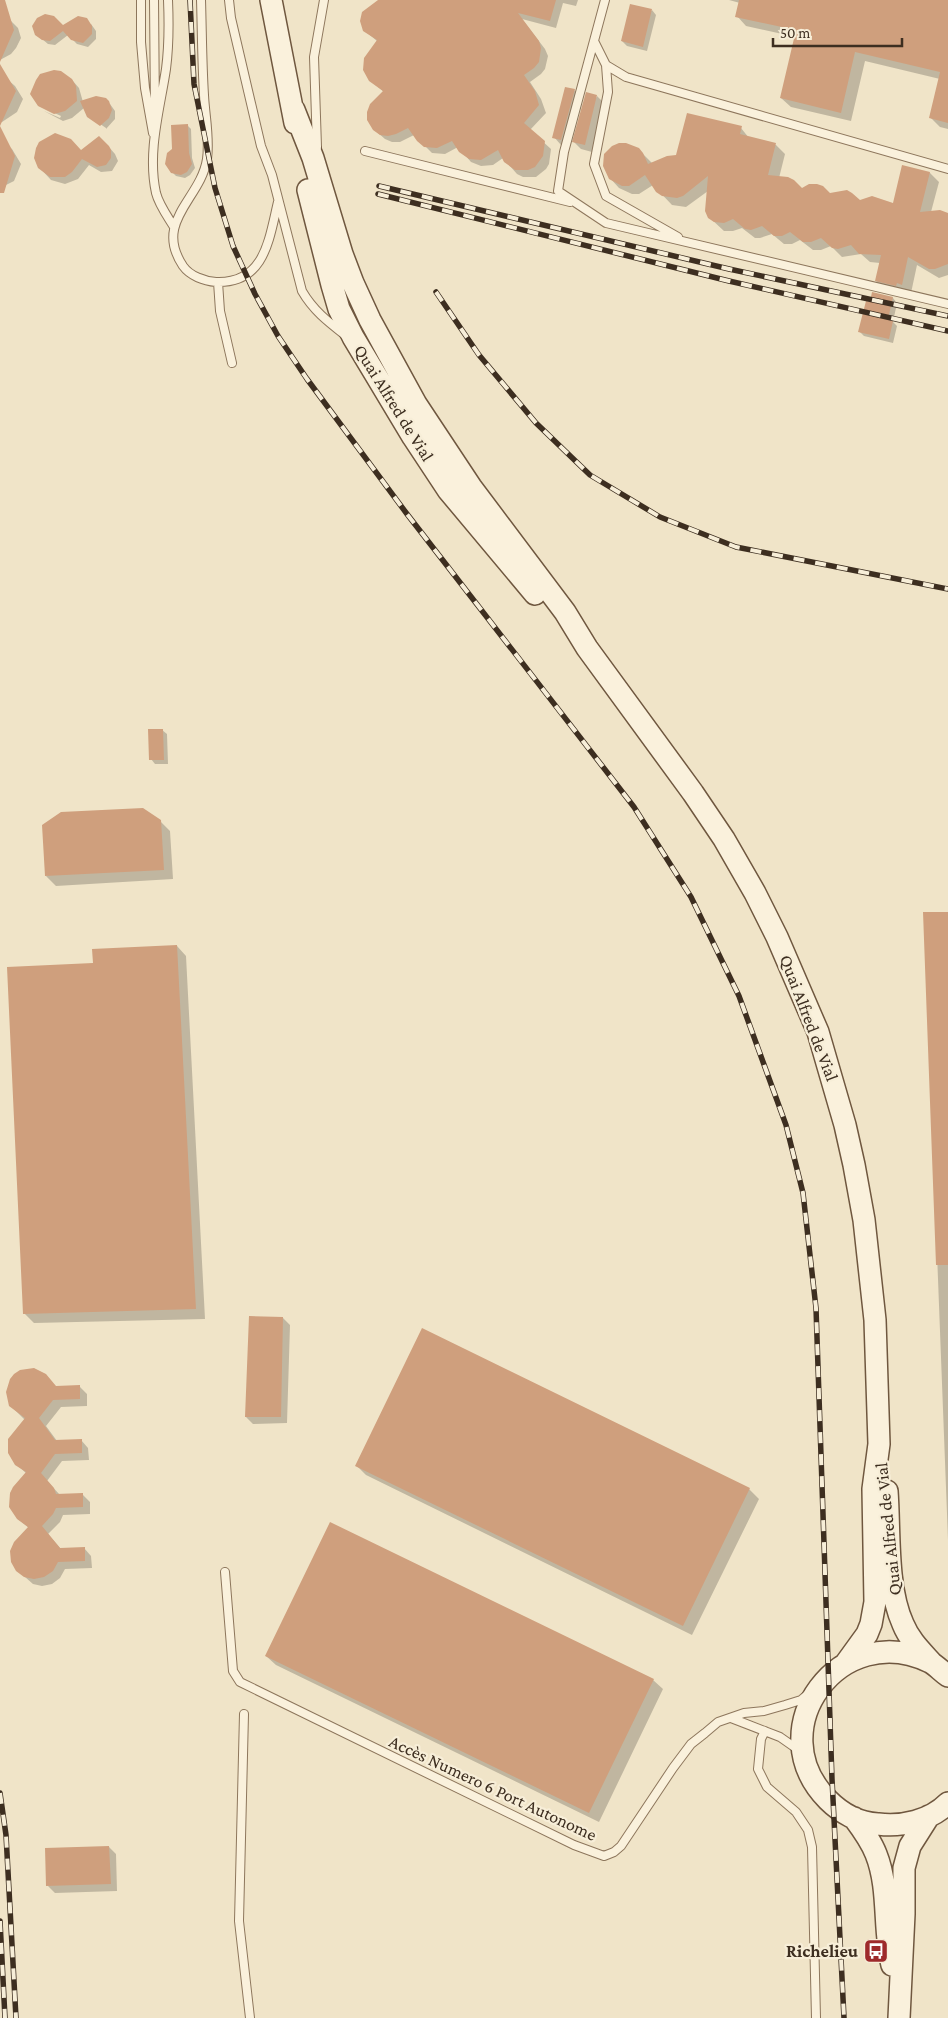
<svg xmlns="http://www.w3.org/2000/svg" width="948" height="2018" font-family="'Crimson Pro',serif">
  <style>
    .shadow { fill: #0003 }
    .building { fill: #cf9f7d }
    .lines { fill: none; stroke-linecap: round; stroke-linejoin: round }
    .service-casing { stroke: #8d765c; stroke-width: 10 }
    .secondary-casing { stroke: #6f573f; stroke-width: 24 }
    .service { stroke: #faf1dc; stroke-width: 8 }
    .secondary { stroke: #faf1dc; stroke-width: 21 }
    .rail-casing { stroke: #3d2e20; stroke-width: 5.5 }
    .rail { stroke: #f7eed8; stroke-width: 4; stroke-dasharray: 11; stroke-linecap: butt }
    .labels { text-anchor: middle; dominant-baseline: central; stroke-width: 4.5; stroke-linejoin: round; paint-order: stroke }
    .street-label { font-size: 18px; fill: #3d2e20; stroke: #f7eed8 }
    .poi-label { font-size: 18px; font-weight: bold; fill: #3d2e20; stroke: #f7eed8; text-anchor: end }
  </style>
  <rect width="100%" height="100%" fill="#f0e4c8"/>
  <!-- shadow -->
  <path class="shadow" d="M386,0h192l-2,6 -13,-3 -7,25 -34,-9 23,30 3,7 -3,13 -4,5 -11,8 11,17 5,14 -16,17 21,19 -2,15 -3,5 -10,8h-13l-6,-3 -14,-16 -10,7 -12,1 -10,-4 -13,-15 -13,7 -13,-1 -18,-18 -14,7h-8l-7,-3 -8,-7 7,-40 -6,-5 -1,-46 -13,-11z
    M729,0h219v129l-8,-2 -10,-10 10,-38 -75,-18 -14,60 -60,-14 -10,-9 15,-61 -50,-11 -9,-10 3,-13z
    M0,10l18,18 3,10 -5,10 -5,6 -11,6z
    M652,10l4,5 -9,36 -20,-5 -5,-5z
    M91,24l5,7v8l-8,8 -11,-3 -9,-9 -13,10 -7,-1 -6,-5 21,-13z
    M0,73l15,13 8,13 -6,13 -15,10 -2,-1z
    M72,80l7,8 4,14 27,2 5,7v8l-9,10v-1l-16,-11 -6,-9 -12,10 -9,3 -19,-10 16,7 1,-2 -22,-10z
    M574,90l8,8 -13,48 -8,-1 -7,-8z
    M597,96l7,7 -12,49 -11,-3 -7,-7z
    M187,125l4,4 1,29 3,10 -5,7 -5,3 -9,-2 -4,-4 1,-22z
    M741,128l8,10 27,7 9,9 -6,24 23,11 58,13 34,3 9,-38 27,6 9,9 -8,30 17,4v59l-9,3 -22,-13 -6,28 -26,-4 -9,-8 4,-18 -10,-1 -9,-8 -19,3 -11,-11 -10,4h-8l-13,-10 -8,4h-8l-12,-10 -12,4h-5l-13,-10 -9,3h-9l-14,-13 -2,-27 -22,16 -14,-2 -19,-20 -14,9h-7l-13,-6 -9,-10 28,-29 14,14 25,-7z
    M0,139l12,10 9,15 -7,17 -12,6h-2z
    M108,146l7,8 3,7 -6,10 -11,1 -12,-7 -11,14 -13,5 -14,-4 -12,-13 42,-15z
    M893,298l4,5 -4,19 4,4 -4,17 -29,-7 -5,-5 12,-28z
    M162,730l5,4 1,30h-13l-4,-5z
    M160,821l10,10 3,48 -117,7 -10,-10z
    M948,913v627l-24,-626z
    M177,946l9,10 19,363 -171,4 -10,-10z
    M283,1318l7,7 -3,98 -34,1 -7,-7z
    M56,1387h24l7,7v12l-26,1 -15,19 11,15 24,-1 7,8 1,12 -27,1 -15,20 13,14h23l7,7v12l-27,1 -3,7 -12,12 13,15 23,-1 7,8 1,12 -27,1 -5,9 -8,6 -10,2 -9,-2 -16,-14 12,-42 -12,-10 10,-44 -11,-10 9,-44 -10,-10z
    M356,1465l393,24 10,10 -67,136 -326,-160z
    M266,1656l387,24 10,9 -64,133 -323,-157z
    M109,1847l7,7 1,37 -62,2 -7,-7z"/>
  <!-- building -->
  <path class="building" d="M0,0h5l9,30 -14,32z
    M378,0h178l-6,21 -32,-8 21,28 2,7 -2,14 -5,6 -10,7 11,16 4,14 -15,18 21,18 -2,15 -8,11 -7,3h-13l-11,-8 -6,-12 -17,10 -12,-1 -10,-7 -7,-11 -15,7 -13,-1 -7,-6 -9,-13 -12,6 -8,2 -8,-1 -7,-5 -6,-10v-8l3,-8 13,-13 -14,-10 -6,-11 1,-12 13,-18 -14,-9 -3,-10 2,-9z
    M739,0h209v123l-19,-5 11,-46 -85,-20 -14,61 -61,-15 16,-68 -61,-13z
    M630,4l22,5 -9,38 -22,-6z
    M45,14l9,2 9,9 15,-9 9,2 5,8v8l-9,9 -12,-3 -8,-9 -13,10 -8,-1 -7,-5 -3,-9 5,-8z
    M0,64l16,27 -16,35 15,30 -11,37h-4z
    M54,70l7,1 11,8 4,7 1,15 -12,10 -11,3 -16,-8 -8,-12 6,-14 4,-6z
    M565,87l10,2 -14,51 -9,-2z
    M586,92l11,3 -12,50 -13,-3z
    M96,96l10,2 3,3 3,9 -3,8 -9,8 -13,-9 -7,-16z
    M687,113l55,13 -2,8 36,9 -8,32 20,2 6,3 8,8 7,-4h8l6,2 7,7 17,-3 5,3 8,7 12,-4 21,7 9,-38 28,7 -10,40 20,-2 8,3v51l-13,5h-6l-21,-12 -6,28 -5,-2 -1,3 -21,-5 6,-26 -22,-1 -8,-9 -13,4 -6,-1 -11,-10 -10,4h-8l-13,-10 -8,4h-8l-12,-10 -11,4 -6,-1 -12,-10 -9,4 -10,-1 -6,-4 -3,-7 3,-35 -25,20 -6,2 -15,-2 -6,-4 -11,-17 -16,11h-7l-13,-7 -6,-13 1,-12 8,-8 7,-3h7l13,5 4,5 5,11 19,-8 9,-1z
    M188,124l1,29 3,11 -5,8 -6,3 -10,-2 -6,-9 2,-11 5,-4 -1,-24z
    M55,133l16,6 10,11 18,-14 10,10 2,4v8l-5,7 -9,2 -15,-8 -10,13 -7,5h-15l-12,-9 -4,-10 2,-10 3,-6z
    M872,292l21,5 -5,22 5,2 -4,18 -31,-7 8,-31 4,1z
    M148,729h15l1,31h-15z
    M143,808l18,12 3,50 -119,6 -3,-51 19,-13z
    M923,912h25v353h-12z
    M177,945l19,364 -173,5 -16,-347 86,-4 -1,-14z
    M249,1316l34,1 -2,100h-36z
    M422,1328l328,160 -67,138 -328,-160z
    M34,1368l12,6 10,12 24,-1v14l-27,1 -14,18 16,22 27,-1v14l-27,1 -14,19 13,15 2,6 27,-1v14l-27,1 -3,6 -11,12 18,22 25,-1v14l-27,1 -5,9 -9,6 -10,2 -10,-2 -8,-6 -5,-9 -1,-11 4,-9 14,-15 -11,-8 -8,-12 1,-14 3,-6 13,-15 -11,-7 -7,-12v-14l17,-21 -16,-12 -3,-14 4,-13 4,-5 6,-4z
    M330,1522l324,157 -65,134 -324,-157z
    M109,1846l2,38 -65,2 -1,-38z"/>
  <g class="lines">
    <defs>
      <path id="service" d="M141,0v42l4,46 8,45
        M154,0l1,113
        M168,0c1,23 1,46 -2,69 -6,40 -19,83 -10,124 3,12 12,24 18,34
        M201,0c1,32 1,63 3,95 1,21 6,43 3,64 -6,40 -54,62 -24,107 7,10 21,15 33,16 49,2 53,-43 62,-80
        M229,0l2,18 30,128 11,29 30,116c11,19 25,30 43,44
        M605,0l-41,152 -6,39 48,32 342,81
        M594,41l12,24 20,12 322,92
        M606,65l2,27 -14,72 12,32 72,41
        M317,147l-3,-90 10,-57
        M365,151l205,51
        M218,282l2,29 12,52
        M225,1572l8,99 7,11 334,163 30,11 10,-4 7,-6 52,-78 18,-24 14,-11 13,-11 26,-9 20,-2 21,-6 16,-5 7,-6
        M244,1714l-5,207 11,97
        M731,1718l49,19 20,14
        M765,1731l-4,8 -3,30 9,18 29,25 12,18 4,17 4,171"/>
      <path id="secondary" d="M271,0l24,123
        M294,110l19,48 29,96 11,29 17,37 46,84 55,83 94,125 22,36 106,145 31,46 31,54 22,44 41,95 27,93 9,40 10,55 11,100 4,124 -6,45 2,113 -4,22 -4,10 -21,29
        M308,190l24,95 7,24 14,28 60,100 35,53 87,104
        M887,1491c3,40 -1,96 16,133 6,15 17,26 28,38
        M948,1676c-6,-4 -11,-10 -18,-14 -89,-44 -172,67 -102,138 13,13 31,23 50,24 24,3 52,-3 70,-21
        M854,1818c9,12 17,23 22,36 14,35 7,75 16,111
        M899,2018l5,-104v-46l6,-22 19,-30"/>
    </defs>
    <!-- service casing -->
    <use href="#service" class="service-casing"/>
    <!-- secondary casing -->
    <use href="#secondary" class="secondary-casing"/>
    <!-- service -->
    <use href="#service" class="service"/>
    <!-- secondary -->
    <use href="#secondary" class="secondary"/>
    <defs>
      <path id="rail" d="M190,0l4,84 21,104 18,58 22,48 23,42 29,43 100,135 227,293 57,90 48,99 47,129 17,68 13,115 16,471 12,239
        M379,186l350,83 219,47
        M378,194l351,87 219,50
        M436,292l43,63 57,68 54,52 70,42 76,30 212,42
        M0,1793l6,42 10,183
        M0,1921l5,97"/>
    </defs>
    <!-- rail casing -->
    <use href="#rail" class="rail-casing"/>
    <!-- rail -->
    <use href="#rail" class="rail"/>
  </g>
  <!-- icons -->
  <defs>
    <symbol id="bus-square" viewBox="-11 -11 22 22"><rect x="-9" y="-9" width="18" height="18" rx="4" fill="#9e2a2b" stroke="#f7eed8"/><path d="M-5-6H5V4H4V6H2V4H-2V6H-4V4H-5ZM-3.5-4V0h7V-4ZM-3.5 1.2v1.5H-2V1.2ZM2 1.2v1.5H3.5V1.2Z" fill="#fff"/></symbol>
  </defs>
  <g fill-rule="evenodd">
    <use href="#bus-square" x="862" y="1937" width="28" height="28"/>
  </g>
  <g class="labels">
    <!-- street labels -->
    <g class="street-label">
      <text transform="translate(394 403) rotate(58)">Quai Alfred de Vial</text>
      <text transform="translate(809 1018) rotate(69)">Quai Alfred de Vial</text>
      <text transform="translate(888 1529) rotate(-96)">Quai Alfred de Vial</text>
      <text transform="translate(493 1788) rotate(25)">Accès Numero 6 Port Autonome</text>
    </g>
    <!-- poi labels -->
    <g class="poi-label">
      <text x="858" y="1951">Richelieu</text>
    </g>
  </g>
  <!-- scale -->
  <path d="M773 38v8h129v-8" fill="none" stroke="#3d2e20" stroke-width="2.5"/>
  <text x="780" y="38" font-size="15" fill="#3d2e20" stroke="#f7eed8" stroke-width="4" paint-order="stroke">50 m</text>
</svg>
